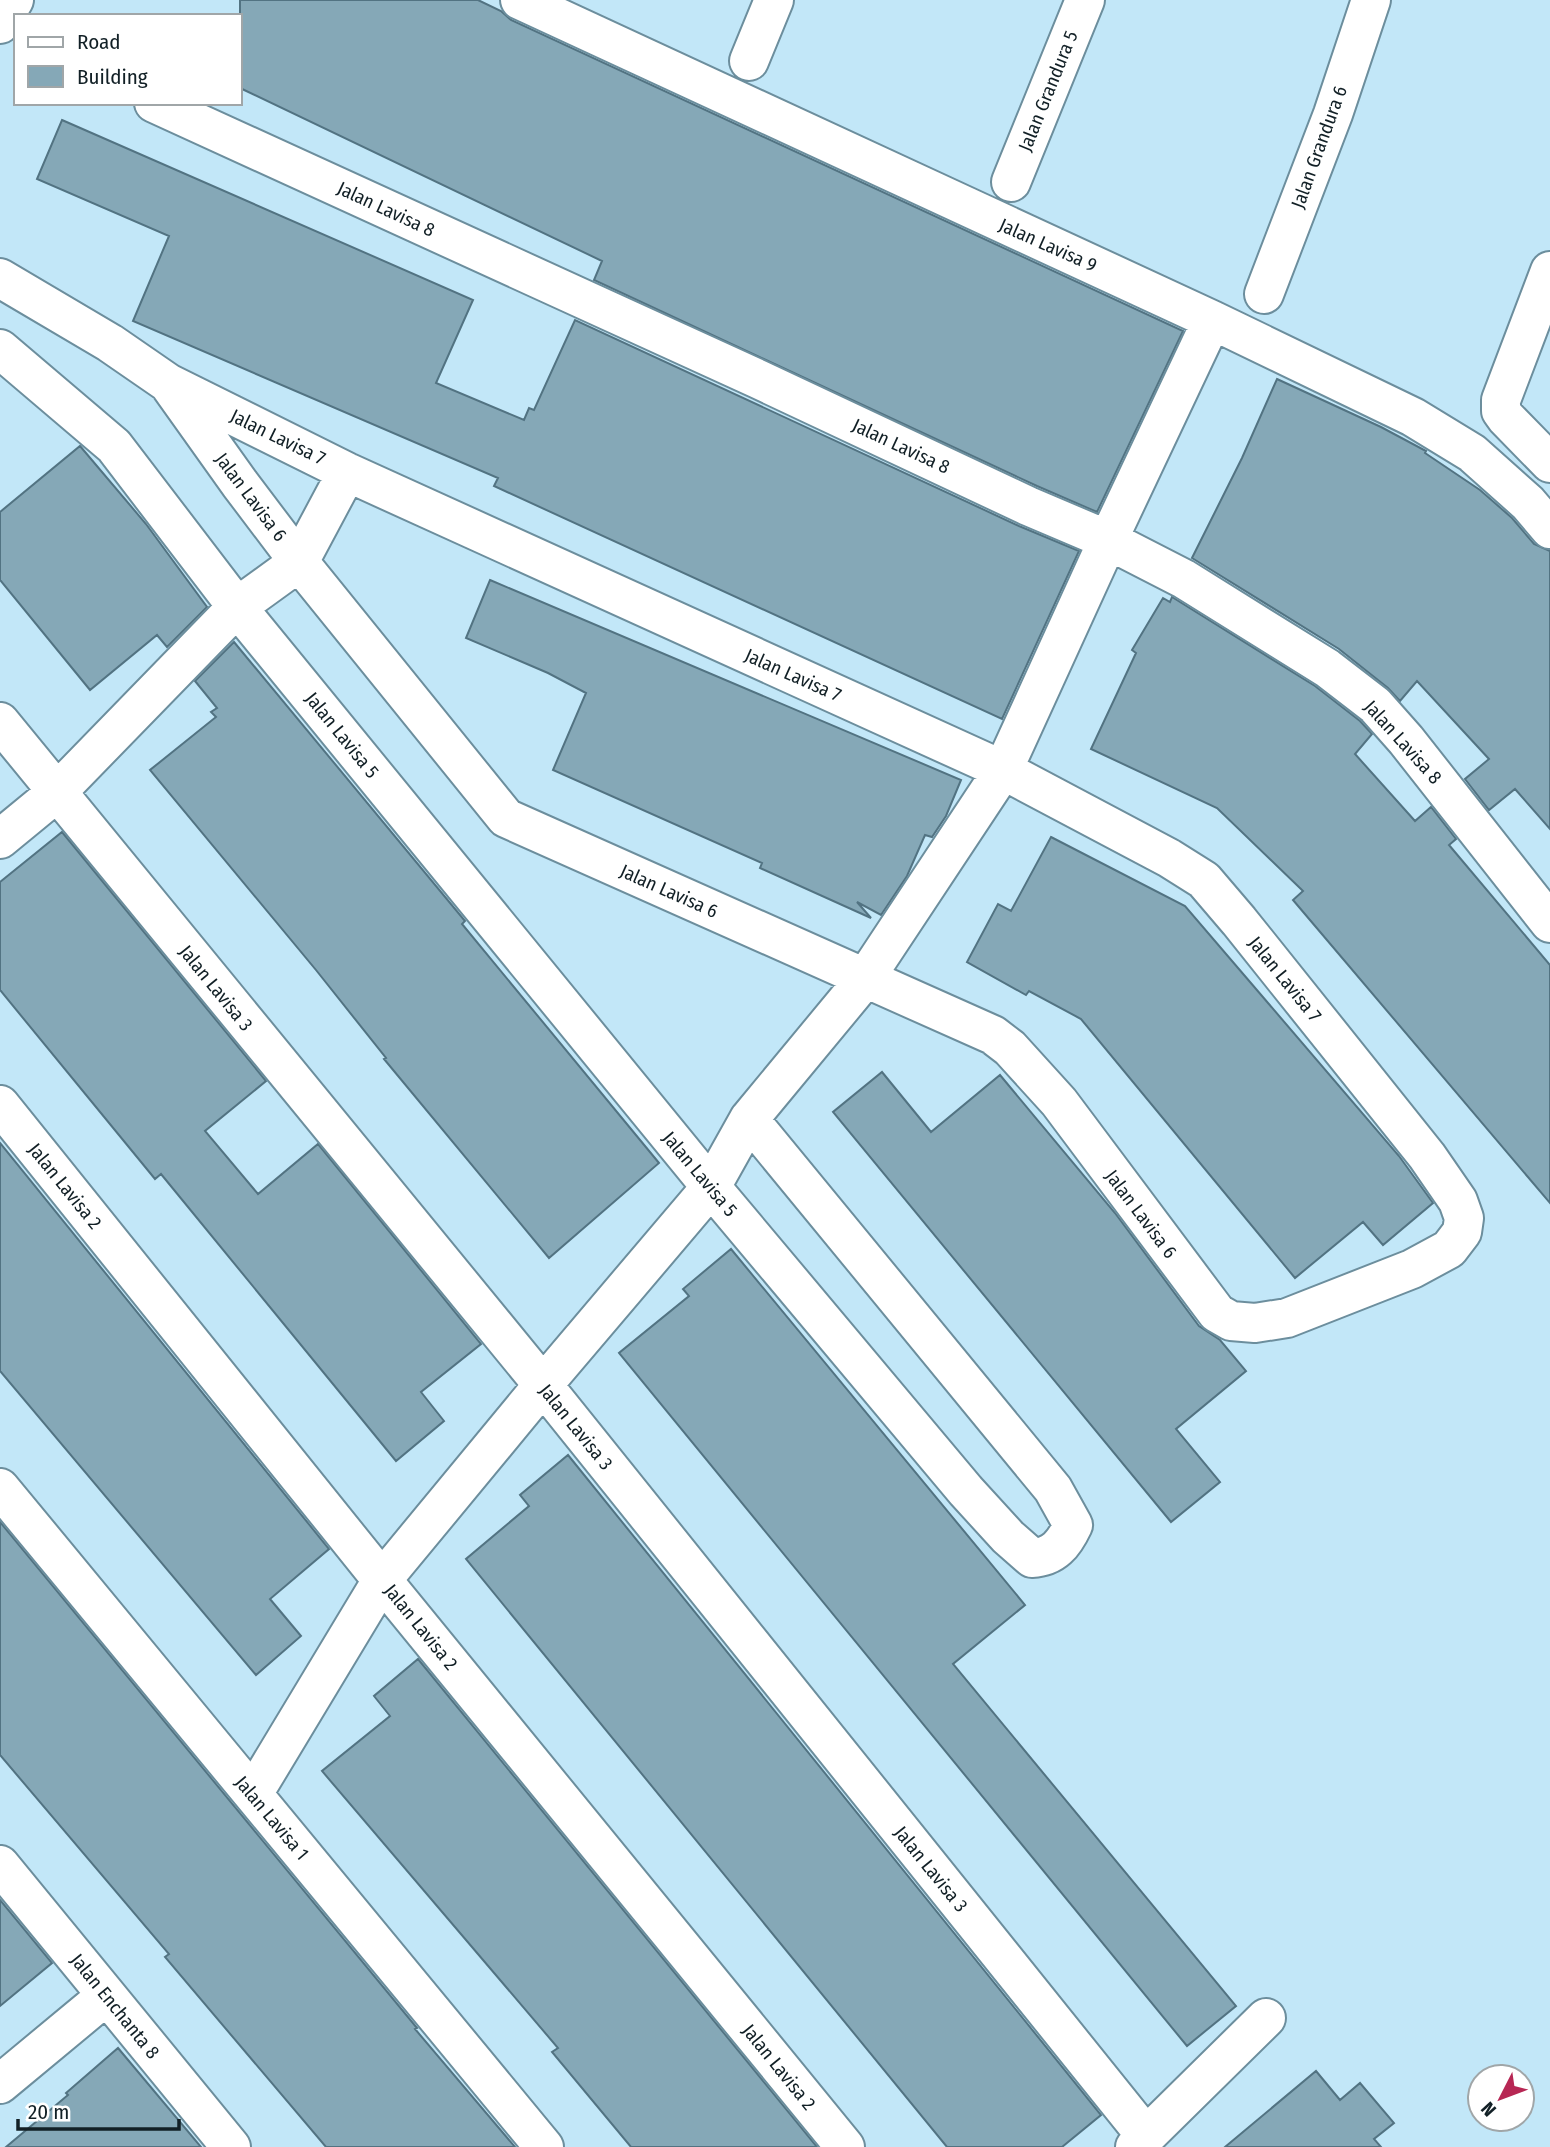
<svg xmlns="http://www.w3.org/2000/svg" width="1550" height="2147" font-family="'Fira Sans Condensed',sans-serif">
  <style>
    .building { fill: #85a8b7; stroke: #527382; stroke-width: 2 }
    .lines { fill: none; stroke-linecap: round; stroke-linejoin: round }
    .minor-casing { stroke: #6c8e9d; stroke-width: 42 }
    .minor { stroke: #fff; stroke-width: 38 }
    .labels { text-anchor: middle; dominant-baseline: central; stroke-width: 7; stroke-linejoin: round; paint-order: stroke }
    .street-label { font-size: 19px; fill: #122026; stroke: #fff }
  </style>
  <rect width="100%" height="100%" fill="#c2e7f8"/>
  <!-- building -->
  <path class="building" d="M240,0h238l23,11 10,9 672,311 -86,181 -60,-26 -443,-206 8,-19 -362,-173z
    M62,120l411,180 -37,83 88,37 5,-12 5,2 41,-90 444,206 60,25 -77,168 -508,-233 4,-8 -365,-157 36,-85 -132,-57z
    M1277,379l104,48 45,24 -1,2 55,37 32,28 22,26 16,7v278l-35,-40 -26,21 -24,-31 24,-20 -72,-78 -17,20 -12,-13 -49,-39 -147,-91 50,-100z
    M80,446l66,78 61,83 -40,40 -10,-12 -67,55 -90,-110v-68z
    M490,580l471,200 -15,36 -14,21 -7,-2 -18,41 -26,39 -24,-13 14,16 -111,-50 2,-5 -209,-93 33,-77 -38,-20 -82,-35z
    M1172,597l143,89 45,35 12,13 -17,20 60,67 16,-14 25,32 -7,6 101,120v238l-257,-303 10,-9 -86,-83 -126,-59 45,-96 -4,-3 31,-52 7,4z
    M234,642l231,279 -3,3 197,239 -110,95 -165,-199 2,-1 -70,-88 -166,-200 66,-53 -5,-5 6,-4 -22,-27z
    M62,832l204,249 -61,50 53,63 60,-50 163,200 -60,48 23,29 -48,40 -235,-287 -6,5 -155,-189v-108z
    M1051,837l134,69 214,250 34,47 -50,42 -20,-23 -68,56 -214,-259 -52,-28 -3,4 -59,-33 31,-58 13,7z
    M882,1072l49,60 69,-57 115,138 84,113 21,14 26,31 -70,58 44,53 -49,40 -338,-410z
    M0,1143l329,406 -59,50 31,37 -45,39 -256,-304z
    M731,1249l294,356 -72,59 283,342 -49,40 -568,-693 70,-57 -6,-7z
    M568,1455l533,660 -39,32h-115l-481,-588 63,-53 -9,-11z
    M0,1522l417,506 -2,1 100,118h-189l-161,-190 4,-3 -169,-199z
    M418,1659l399,488h-186l-79,-95 6,-4 -236,-277 68,-55 -16,-20z
    M0,1900l52,63 -52,43z
    M118,2048l83,99h-195l62,-52 -2,-2z
    M1316,2071l24,29 20,-17 34,40 -20,16 7,8h-156z"/>
  <g class="lines">
    <defs>
      <path id="minor" d="M520,0l692,320 201,97 59,36 56,50 22,26
        M0,24l14,-24
        M749,61l25,-61
        M154,103l604,276 270,127 80,34 76,39 143,89 48,37 31,35 144,183
        M1011,182l74,-182
        M1550,271l-49,129v11l5,7 44,45
        M0,278l110,65 58,40 179,89 656,298 166,88 35,22 35,41 188,235 31,45 6,17 -2,14 -13,17 -37,20 -125,49 -32,5 -24,-2 -14,-8 -158,-211 -49,-54 -17,-13 -487,-217 -207,-256 -59,-78 -72,-101
        M1264,294l69,-180 38,-114
        M0,349l114,97 123,161 474,580 255,304 42,46 24,21c22,-1 32,-14 41,-33l-20,-36 -304,-370
        M0,722l543,663 603,751
        M0,839l56,-46 181,-186 62,-45 48,-90
        M0,1105l382,475 463,567
        M0,1488l544,659
        M253,1794l129,-214 161,-195 168,-198 38,-68 115,-139 139,-210 105,-230 104,-220
        M0,1865l231,282
        M0,2084l106,-88
        M1135,2147l131,-129"/>
    </defs>
    <!-- minor casing -->
    <use href="#minor" class="minor-casing"/>
    <!-- minor -->
    <use href="#minor" class="minor"/>
  </g>
  <g class="labels">
    <!-- street labels -->
    <g class="street-label">
      <text transform="translate(1048 91) rotate(-68)">Jalan Grandura 5</text>
      <text transform="translate(1319 147) rotate(-70)">Jalan Grandura 6</text>
      <text transform="translate(386 209) rotate(25)">Jalan Lavisa 8</text>
      <text transform="translate(1048 245) rotate(24)">Jalan Lavisa 9</text>
      <text transform="translate(278 437) rotate(26)">Jalan Lavisa 7</text>
      <text transform="translate(901 446) rotate(25)">Jalan Lavisa 8</text>
      <text transform="translate(251 497) rotate(53)">Jalan Lavisa 6</text>
      <text transform="translate(793 675) rotate(24)">Jalan Lavisa 7</text>
      <text transform="translate(342 735) rotate(51)">Jalan Lavisa 5</text>
      <text transform="translate(1403 742) rotate(48)">Jalan Lavisa 8</text>
      <text transform="translate(669 891) rotate(24)">Jalan Lavisa 6</text>
      <text transform="translate(1285 979) rotate(51)">Jalan Lavisa 7</text>
      <text transform="translate(216 988) rotate(51)">Jalan Lavisa 3</text>
      <text transform="translate(700 1174) rotate(50)">Jalan Lavisa 5</text>
      <text transform="translate(65 1186) rotate(51)">Jalan Lavisa 2</text>
      <text transform="translate(1141 1214) rotate(53)">Jalan Lavisa 6</text>
      <text transform="translate(576 1427) rotate(51)">Jalan Lavisa 3</text>
      <text transform="translate(421 1627) rotate(51)">Jalan Lavisa 2</text>
      <text transform="translate(272 1818) rotate(50)">Jalan Lavisa 1</text>
      <text transform="translate(931 1869) rotate(51)">Jalan Lavisa 3</text>
      <text transform="translate(115 2006) rotate(51)">Jalan Enchanta 8</text>
      <text transform="translate(779 2067) rotate(51)">Jalan Lavisa 2</text>
    </g>
  </g>
  <!-- legend -->
  <rect x="14" y="14" width="228" height="91" fill="#ffffff" stroke="#a0a6a8" stroke-width="2"/>
  <rect x="28" y="37" width="35" height="10" fill="#ffffff" stroke="#a0a6a8" stroke-width="2"/>
  <text x="77" y="49" font-size="21" fill="#122026">Road</text>
  <rect x="28" y="66" width="35" height="21" fill="#85a8b7" stroke="#a0a6a8" stroke-width="2"/>
  <text x="77" y="84" font-size="21" fill="#122026">Building</text>
  <!-- north arrow -->
  <g transform="translate(1501 2098) rotate(228)"><circle r="33" fill="#ffffff" stroke="#a0a6a8" stroke-width="2"/>
  <path d="M0-5L12 26L0 18L-12 26Z" fill="#b72754"/>
  <text y="-10" font-size="19" font-weight="bold" text-anchor="middle" fill="#122026">N</text>
  </g>
  <!-- scale -->
  <path d="M18 2119v10h161v-10" fill="none" stroke="#122026" stroke-width="3.5"/>
  <text x="28" y="2119" font-size="21" fill="#122026" stroke="#ffffff" stroke-width="5" paint-order="stroke">20 m</text>
</svg>
